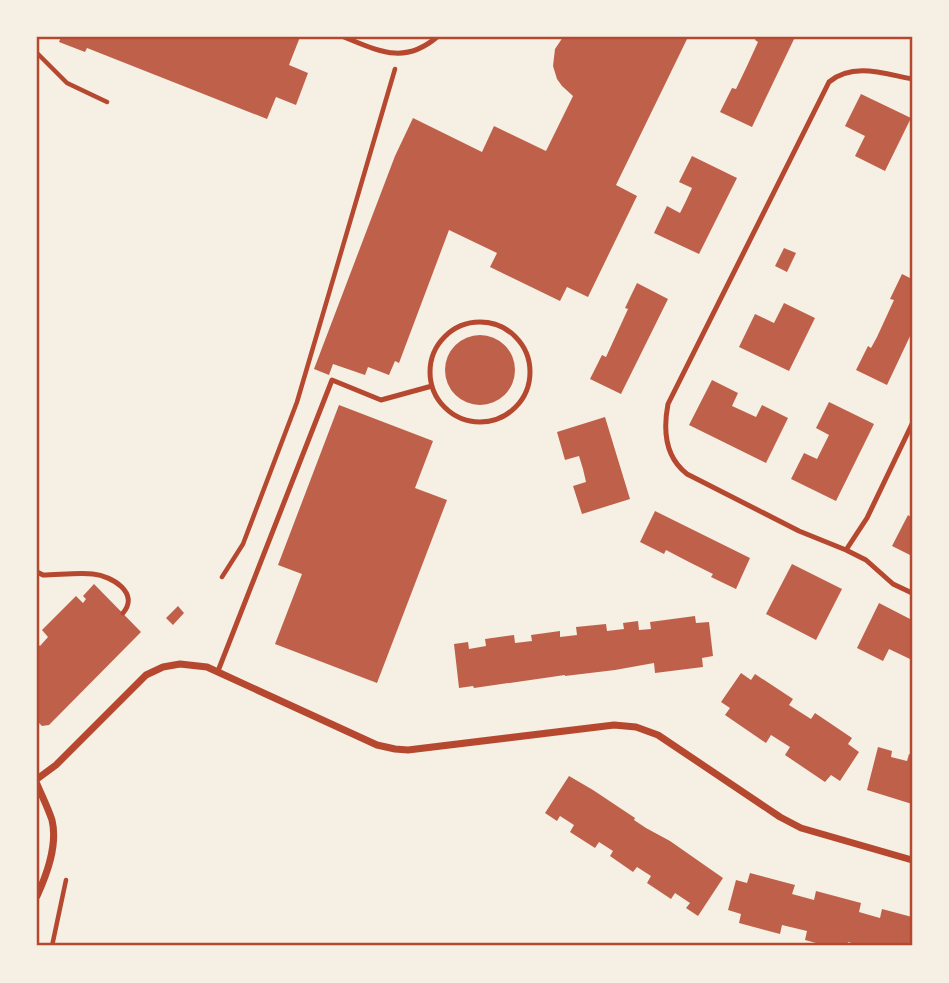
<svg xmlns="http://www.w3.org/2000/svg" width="949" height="983" font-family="Rubik,sans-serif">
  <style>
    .building { fill: #bf614a }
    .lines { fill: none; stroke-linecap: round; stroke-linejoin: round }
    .path { stroke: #b5482f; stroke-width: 4.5 }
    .service { stroke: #b5482f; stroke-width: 5 }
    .minor { stroke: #b5482f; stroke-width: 7 }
    .neatline { fill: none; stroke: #b5482f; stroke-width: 2.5 }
  </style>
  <rect width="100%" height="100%" fill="#f6efe4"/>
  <!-- building -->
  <path class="building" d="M61,37h239l-11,28 19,8 -12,32 -20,-8 -9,22 -180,-71 -2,4 -26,-10z
    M563,37h125l-72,148 21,11 -49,101 -21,-10 -7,14 -70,-34 7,-14 -48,-23 -50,133 -4,-2 -6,14 -21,-8 -3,8 -32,-11 -4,11 -15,-6 81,-213 18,-38 69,34 12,-26 52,25 27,-55 -11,-10 -5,-7 -4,-13 2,-17z
    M756,37h39l-43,90 -32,-15 12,-24 4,1 11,-23 11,-24 -3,-2z
    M861,94l50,24 -26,53 -30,-15 10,-20 -20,-10z
    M692,156l45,22 -38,76 -45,-21 13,-27 13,7 6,-12 6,-13 -13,-6z
    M784,248l12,5 -9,19 -12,-6z
    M902,274l10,5v53l-25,53 -31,-15 12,-24 3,2 6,-11 17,-37 -4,-1z
    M637,283l31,16 -47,95 -31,-15 12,-24 4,2 22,-48 -3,-1z
    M784,303l31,15 -26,53 -50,-24 16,-33 19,9z
    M445 370a35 35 0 1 1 70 0a35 35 0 1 1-70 0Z
    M712,380l26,13 -6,13 11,5 13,6 6,-12 26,13 -22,45 -77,-38z
    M829,402l45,22 -38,77 -45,-22 13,-26 13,6 12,-24 -13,-7z
    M339,405l94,36 -18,47 32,12 -70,183 -102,-39 27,-70 -24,-9z
    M605,417l25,82 -48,15 -9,-28 13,-4 -3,-13 -4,-13 -14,4 -8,-28z
    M655,511l95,47 -14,31 -25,-12 2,-3 -24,-12 -23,-12 -2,4 -24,-12z
    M908,515l4,3v38l-20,-10z
    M792,564l50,25 -26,51 -50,-26z
    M94,584l47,48 -92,93 -7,1 -5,-5v-78l3,3 8,-9 -6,-7 34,-34 7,7 3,-4 -3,-3z
    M879,603l33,17v40l-23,-11 -6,12 -26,-13z
    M178,606l6,7 -11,12 -7,-7z
    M695,616l1,7 13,-1 4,34 -11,2 1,9 -48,6 -1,-10 -39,7 -50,6v-1l-91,13 -1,-2 -14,2 -5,-44 14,-2 1,7 17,-3 -1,-7 29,-4 1,8 17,-2 -1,-6 29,-4v6l17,-2 -1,-8 30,-3 1,7 17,-2 -1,-6 15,-2 1,9 12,-1 -1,-7z
    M741,673l10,7 4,-6 38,25 -4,6 22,14 4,-6 37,25 -4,6 11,8 -19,29 -9,-6 -6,7 -40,-27 5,-8 -19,-12 -5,8 -41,-28 5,-7 -9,-6z
    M878,747l14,4 -1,6 16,4 2,-7 3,1v49l-45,-14z
    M569,776l24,14 42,28 -1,2 12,8 24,13 53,37 -25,38 -12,-8 4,-5 -15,-10 -4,6 -24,-16 4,-7 -14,-9 -4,5 -23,-16 3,-5 -14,-9 -4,6 -25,-16 4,-7 -14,-9 -3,5 -12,-8z
    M750,873l45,12 -3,9 22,6 2,-9 45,12 -2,9 21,6 2,-9 30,8v29h-50l-14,-4 -1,4h-20l-22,-6 2,-9 -25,-6 -2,9 -41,-11 2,-9 -13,-4 8,-30 11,3z"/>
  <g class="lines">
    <!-- path -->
    <path class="path" d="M37,53l30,30 40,19
      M222,577l21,-33 54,-142 98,-333
      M52,946l14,-66"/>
    <!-- service -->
    <path class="service" d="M344,37c35,14 60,28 93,0
      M912,79c-27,-5 -59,-17 -83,3l-161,322c-5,26 -3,53 19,70l112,57 47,19 20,10 27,24 19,9
      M430 372a50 50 0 1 1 100 0a50 50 0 1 1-100 0Z
      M846,550l21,-32 45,-94
      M37,572l6,3c14,0 37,-3 50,-1 19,2 47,19 30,39
      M218,671l114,-291 49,20 51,-14"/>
    <!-- minor -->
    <path class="minor" d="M37,779l19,-14 90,-90 17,-8 17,-3 27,3 170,78 18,4 13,1 206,-25 22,2 22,8 122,82 21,11 111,32
      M37,784c5,12 11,24 15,36 6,25 -5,54 -15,76"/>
  </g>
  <!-- border -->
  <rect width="949" height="983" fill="none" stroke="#f6efe4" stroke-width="77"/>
  <rect x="38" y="38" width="873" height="906" class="neatline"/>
</svg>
